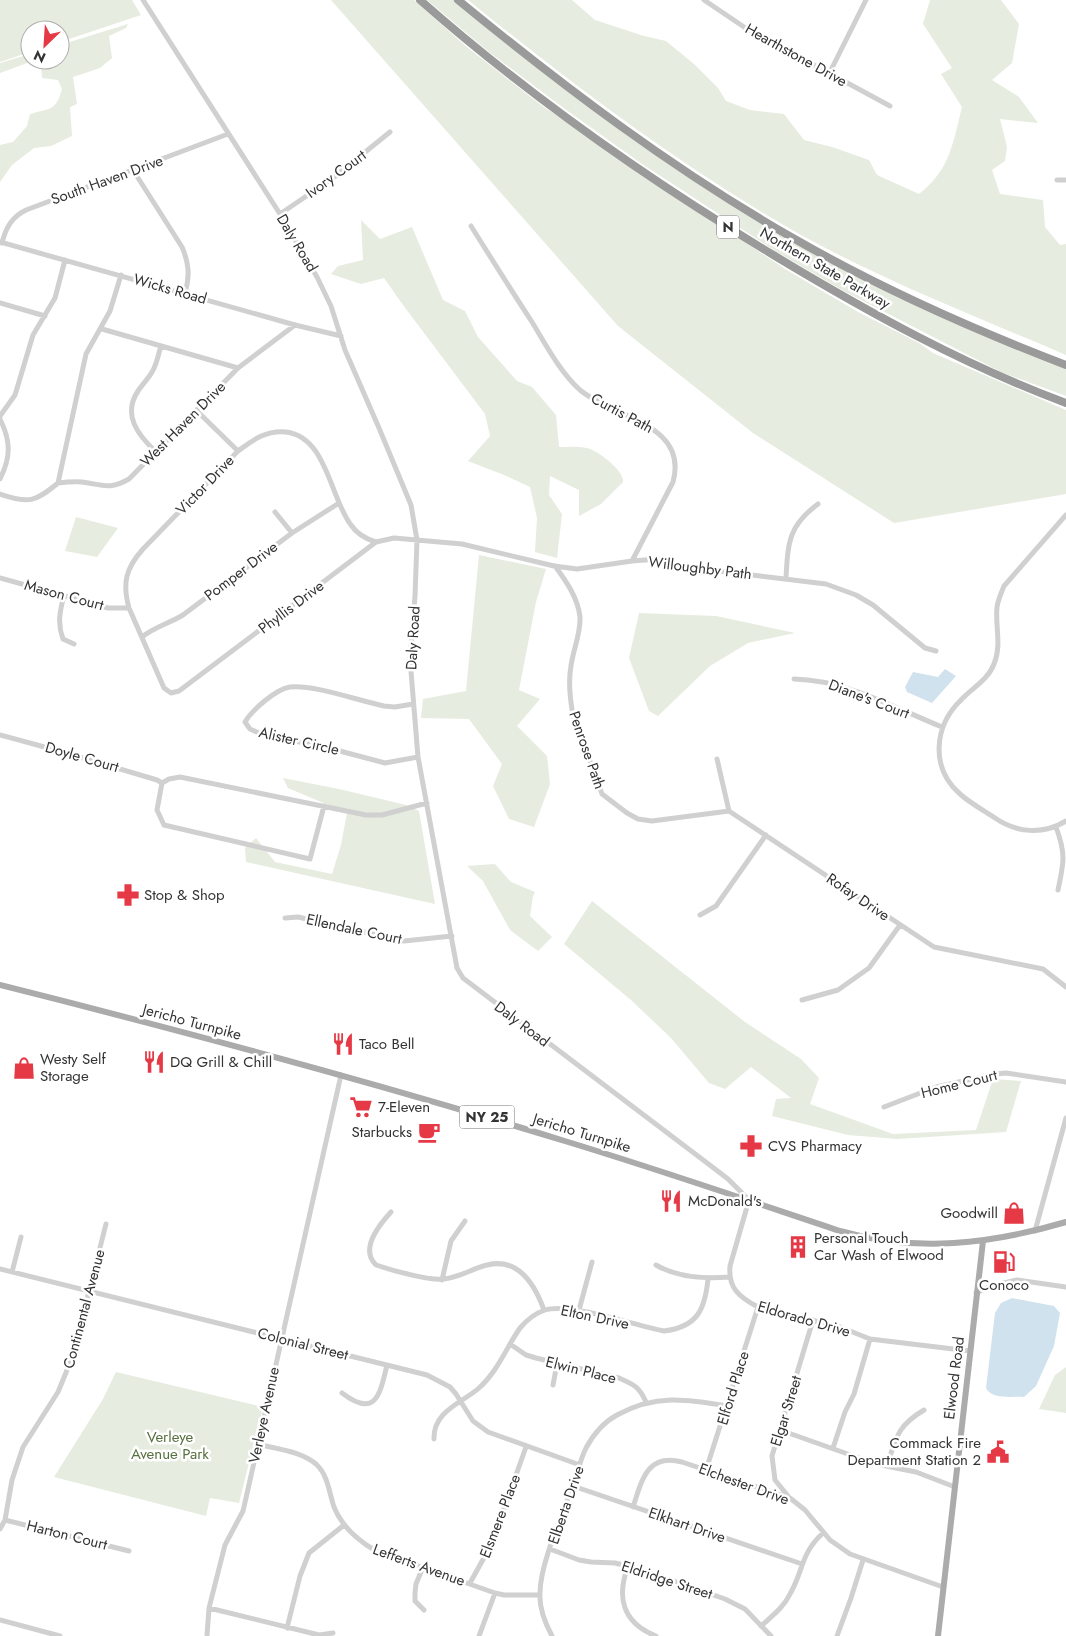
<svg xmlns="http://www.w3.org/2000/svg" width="1066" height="1636" font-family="Jost,sans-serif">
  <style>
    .green { fill: #e6ecdf }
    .water { fill: #cfe2ee }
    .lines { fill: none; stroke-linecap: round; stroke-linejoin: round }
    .minor { stroke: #d0d0d0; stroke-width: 5 }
    .major { stroke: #ababab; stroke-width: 6 }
    .highway { stroke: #9a9a9a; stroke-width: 8 }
    .labels { text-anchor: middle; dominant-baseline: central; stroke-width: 5; stroke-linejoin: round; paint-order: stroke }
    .shield { fill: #fff; stroke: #707070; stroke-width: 1 }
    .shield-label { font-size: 14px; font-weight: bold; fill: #333 }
    .street-label { font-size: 15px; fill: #333; stroke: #fff }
    .poi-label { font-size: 15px; fill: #333; stroke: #fff; text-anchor: start }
    .park-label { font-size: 15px; fill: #56703f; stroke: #fff }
  </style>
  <rect width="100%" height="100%" fill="#fff"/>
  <!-- green -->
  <path class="green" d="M0,0h132l9,15 -81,27v-12h-30v22l-30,10z
    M331,0h83l54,48 73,57 244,164 73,43 61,31 14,10 133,57v84l-172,29 -141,-90 -135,-107z
    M427,0h28l151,118 213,137 247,112v29l-65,-24 -159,-82 -65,-38 -135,-88 -77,-55 -76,-57z
    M468,0h104l23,20 49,16 22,5 28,23 24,24 8,13 24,9 34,4 20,26 28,7 37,13 8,15 42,19c31,-24 34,-51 43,-87l-21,-33 11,-6 -29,-44 7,-24h71l18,24 -7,39 -20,17 27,17 19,26 -38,-4 7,28 -2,14 -13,9 8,24 43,6 2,27 15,18 6,-1v111c-100,-43 -208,-84 -301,-141 -105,-63 -202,-137 -297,-214z
    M128,24l-2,4 -17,8 3,22 -12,10 -27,9 4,27 -7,3 2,29 -21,10 -17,2 -22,17 -12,17v-37l13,-3 14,-16 3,-12c21,-6 26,-3 32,-25l-4,-9 -16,-2 -1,-12 -11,-4 -30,11v-10l30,-9v6h30v-15z
    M361,220l19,19 32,-12 31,73 22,11 13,26 39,44 15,6 24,28 3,32c9,0 19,-1 28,1 10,2 38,23 36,34l-22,22 -22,12v-26l-29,-14 -1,19 13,19 -5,44 -22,-6 2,-34 -7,-31 -26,-12 -36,-14 22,-25 -5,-22 -82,-109 -19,-27 -23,6 -30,-10 7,-8 25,-6z
    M76,517l42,11 -21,29 -32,-6z
    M479,555l67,14 -10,33 -17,88 21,9 -23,27 30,30 3,28 -16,43 -25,-8 -16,-33 9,-22 -33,-45 -48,-1 2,-19 43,-8z
    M639,613l77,3 79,17 -47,10 -38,23 -52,50 -9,-5 -20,-53z
    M283,778l56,11 67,16 13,6 16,93 -189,-42 -1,-14 11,-10 19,24 57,12 9,-29 6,-32 -59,-25z
    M495,864l16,18 24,10 -2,4 -3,20 22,21 -14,14 -28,-21 -27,-49 -16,-15z
    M592,901l153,121 56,37 18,19 -9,26 83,30 83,-4 17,-51 28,2 -15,51 -109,7 -49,-4 -76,-19 4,-17 15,-1 -40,-31 -26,22 -16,-6 -38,-45 -40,-38 -67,-56z
    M1066,1367v46l-27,-4 16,-34z
    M116,1372l147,35 -24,96 -29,-5 -4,18 -152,-39 49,-78z"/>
  <!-- water -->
  <path class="water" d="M945,669l11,7 -24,27 -25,-11 -2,-5 8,-15 25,5z
    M1012,1298l42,8 6,7 -6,33 -18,40 -12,11c-12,-1 -32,3 -38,-9l9,-75 6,-10z"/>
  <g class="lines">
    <!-- minor -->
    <path class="minor" d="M143,0l137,214 37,63 14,29 14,44 34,78 32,77 6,35 -2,56 -5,63 8,98 39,211 6,10 252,191 13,10 21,21 -19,66c-2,22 9,31 28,41l82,20 30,12 100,12
      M704,0l40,27 146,79
      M829,74l37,-74
      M133,170l49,77c7,16 8,29 3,46
      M1057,180h9
      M280,214l53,-36 57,-46
      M471,226c20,32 40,64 61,96 14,23 28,50 48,68 33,28 109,33 93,92l-41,79
      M0,242l295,83 46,11
      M2,243c4,-16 10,-26 24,-33l202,-76
      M0,303l45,13
      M102,329l136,39
      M197,411l41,40
      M0,416l15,-21 18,-60 22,-37 10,-38
      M0,419c11,22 11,38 0,60
      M156,452c-18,-17 -34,-37 -18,-61 4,-6 10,-12 14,-19 5,-8 6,-17 9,-26
      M58,483c8,-1 16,-2 24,-1 21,3 28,8 47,-3l109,-111 57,-43
      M0,494c29,10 35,8 58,-11l28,-129 24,-43 11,-36
      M275,512l17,21
      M1066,515l-62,71c-3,7 -6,14 -7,21 -2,20 5,38 -3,57 -6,16 -22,24 -33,36 -27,26 -31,68 -1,94 10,9 23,16 35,24 22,15 48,17 71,3
      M376,542c-10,-3 -19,-8 -25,-17 -21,-27 -24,-88 -65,-93 -20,-2 -33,8 -48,19l-95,98c-17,19 -21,34 -14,59l35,80 7,5 8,-2 197,-149 18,-4 68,6 92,22 23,3 55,-8 26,-2 29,8 139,17 30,11 17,10 52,43 11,3
      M555,566c11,15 23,32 25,51 1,16 -7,33 -9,49 -3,16 -1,33 2,49l29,79 25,19 11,6 14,2 77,-10 205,136 109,22 23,18
      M0,578l108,30h21
      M786,578c2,-35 2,-52 32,-74
      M64,595c-4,16 -7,28 -1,44l11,5
      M142,637c12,-10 28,-14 41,-22l109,-82 47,-30
      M794,679c52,1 101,29 148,48
      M413,704l-18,3 -11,-1c-24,-5 -72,-22 -94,-19 -14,2 -38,23 -45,35l5,7 9,4 77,17 49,13 33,-6
      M0,735l63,17 94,28 5,3
      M717,759l12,52
      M324,806l-14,53 -146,-34 -7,-15 5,-27 7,-4 11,-2 186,38h16l45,-12
      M1056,827c10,27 8,35 2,63
      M700,915l16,-9 50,-71
      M285,918l13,-1 106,24 48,-5
      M802,1000l36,-10 31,-22 31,-43
      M884,1107l52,-20 59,-13 11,-1 60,9
      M391,1212c-12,13 -32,37 -15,53 15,5 53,16 68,14 17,-2 27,-10 43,-14 32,-8 48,20 57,45
      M1035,1231l31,-113
      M656,1265c22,13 48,14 73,12
      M0,1269l427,106 23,12 6,7 17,27 15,11 92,33
      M12,1272l9,-35
      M442,1280l9,-39 14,-20
      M976,1293l15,-7 26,-6 49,7
      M579,1310l13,-48
      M510,1344l16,11 10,3 83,20c15,7 20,8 27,24
      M553,1385l4,-21
      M342,1393c34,26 38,1 45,-28
      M780,1430l96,34 40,8 39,15
      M434,1439c-1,-28 28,-36 45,-51 19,-17 27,-40 41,-60 6,-7 16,-15 25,-18 24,-8 91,16 119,21 33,-4 41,-21 44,-52
      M258,1444c18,5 43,7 58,20 12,11 13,28 18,43 8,20 23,33 42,44l119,42 9,2h36
      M833,1448l12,-36 9,-18 16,-55
      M887,1466c9,-28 10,-40 37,-56
      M706,1470l52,-163
      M573,1486l229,78
      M788,1496l-13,-16 -3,-24 41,-136
      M633,1507c9,-27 14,-54 49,-45l108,36 15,12 25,30 20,14 93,33
      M5,1520l124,31
      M0,1529l5,-9 7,-40 11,-33 35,-55 14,-34 34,-134
      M550,1549l29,11 12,2 24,1 24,6 86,30 20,10 26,27
      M628,1566c-12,32 -5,57 28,70
      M423,1567l-7,17 -1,9v8l9,9
      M470,1583l21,-38 35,-98
      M209,1608l110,27 14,-2
      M0,1620l60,16
      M761,1626c11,-10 23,-19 29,-32 14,-24 10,-40 33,-61
      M287,1628l13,-52 9,-23 35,-28
      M207,1636l2,-28 16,-63 18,-34 3,-13 95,-423
      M479,1636l16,-43
      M552,1636c-7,-13 -13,-29 -12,-43 0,-29 22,-77 32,-105 5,-13 8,-28 14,-40 7,-13 18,-26 31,-33 38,-21 69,-16 111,-9
      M837,1636l14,-38 12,-38"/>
    <!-- major -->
    <path class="major" d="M0,985c191,48 380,99 568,157 92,28 182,59 272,89 77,22 151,13 226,-9
      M938,1636l45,-395"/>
    <!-- highway -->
    <path class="highway" d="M420,0c109,96 230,181 355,256 93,56 189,109 291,147
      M458,0c106,87 216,170 335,238 87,50 179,91 273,127"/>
  </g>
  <!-- icons -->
  <defs>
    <symbol id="pharmacy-bare" viewBox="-9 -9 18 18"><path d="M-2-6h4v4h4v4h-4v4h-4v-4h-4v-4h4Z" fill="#e63946" stroke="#fff" stroke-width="2.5" paint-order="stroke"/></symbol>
    <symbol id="restaurant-bare" viewBox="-9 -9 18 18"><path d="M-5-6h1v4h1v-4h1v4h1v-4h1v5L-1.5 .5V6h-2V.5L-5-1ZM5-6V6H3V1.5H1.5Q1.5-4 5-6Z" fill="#e63946" stroke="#fff" stroke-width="2.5" paint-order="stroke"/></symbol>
    <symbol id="shop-bare" viewBox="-9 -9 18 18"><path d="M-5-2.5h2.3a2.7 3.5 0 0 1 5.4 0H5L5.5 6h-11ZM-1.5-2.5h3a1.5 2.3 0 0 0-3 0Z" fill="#e63946" stroke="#fff" stroke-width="2.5" paint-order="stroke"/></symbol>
    <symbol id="supermarket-bare" viewBox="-9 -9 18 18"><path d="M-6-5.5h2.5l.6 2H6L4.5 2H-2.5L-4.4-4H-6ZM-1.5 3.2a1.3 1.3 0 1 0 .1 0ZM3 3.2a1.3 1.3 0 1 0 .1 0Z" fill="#e63946" stroke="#fff" stroke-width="2.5" paint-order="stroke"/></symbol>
    <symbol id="cafe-bare" viewBox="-9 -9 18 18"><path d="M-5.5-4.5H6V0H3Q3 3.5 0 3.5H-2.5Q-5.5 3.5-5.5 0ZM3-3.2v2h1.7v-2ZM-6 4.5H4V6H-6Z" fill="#e63946" stroke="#fff" stroke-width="2.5" paint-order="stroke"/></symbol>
    <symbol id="building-bare" viewBox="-9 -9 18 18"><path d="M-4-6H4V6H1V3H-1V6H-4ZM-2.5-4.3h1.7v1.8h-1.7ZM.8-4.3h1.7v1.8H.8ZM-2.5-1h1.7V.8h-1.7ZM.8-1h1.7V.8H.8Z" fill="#e63946" stroke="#fff" stroke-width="2.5" paint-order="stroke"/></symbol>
    <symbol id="fuel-bare" viewBox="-9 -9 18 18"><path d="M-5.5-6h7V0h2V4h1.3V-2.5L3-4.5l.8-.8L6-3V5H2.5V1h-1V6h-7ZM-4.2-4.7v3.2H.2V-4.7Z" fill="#e63946" stroke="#fff" stroke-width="2.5" paint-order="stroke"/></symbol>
    <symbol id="civic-bare" viewBox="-9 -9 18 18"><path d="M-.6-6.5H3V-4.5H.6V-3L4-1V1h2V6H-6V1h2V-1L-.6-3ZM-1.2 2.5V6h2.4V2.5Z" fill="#e63946" stroke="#fff" stroke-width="2.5" paint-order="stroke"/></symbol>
  </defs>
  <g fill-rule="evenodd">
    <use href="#pharmacy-bare" x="112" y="879" width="32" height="32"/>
    <use href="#restaurant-bare" x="327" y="1028" width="32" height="32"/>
    <use href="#restaurant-bare" x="138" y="1046" width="32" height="32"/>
    <use href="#shop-bare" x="8" y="1052" width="32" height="32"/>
    <use href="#supermarket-bare" x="345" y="1091" width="32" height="32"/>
    <use href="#cafe-bare" x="413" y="1116" width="32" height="32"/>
    <use href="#pharmacy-bare" x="735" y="1130" width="32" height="32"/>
    <use href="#restaurant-bare" x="655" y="1185" width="32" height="32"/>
    <use href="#shop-bare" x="998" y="1197" width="32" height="32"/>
    <use href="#building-bare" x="782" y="1231" width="32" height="32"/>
    <use href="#fuel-bare" x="988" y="1246" width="32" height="32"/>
    <use href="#civic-bare" x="982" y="1436" width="32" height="32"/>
  </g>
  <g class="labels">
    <!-- shield labels -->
    <g class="shield">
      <rect x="717" y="215.5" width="22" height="23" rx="4"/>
      <rect x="459.5" y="1105.5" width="55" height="23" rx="4"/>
    </g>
    <g class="shield-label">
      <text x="728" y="227">N</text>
      <text x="487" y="1117">NY 25</text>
    </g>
    <!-- street labels -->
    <g class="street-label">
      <text transform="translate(796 55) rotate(29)">Hearthstone Drive</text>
      <text transform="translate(336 174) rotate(-36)">Ivory Court</text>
      <text transform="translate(107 180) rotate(-20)">South Haven Drive</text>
      <text transform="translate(297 243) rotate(59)">Daly Road</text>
      <text transform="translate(825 268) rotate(30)">Northern State Parkway</text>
      <text transform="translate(170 289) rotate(16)">Wicks Road</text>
      <text transform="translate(622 413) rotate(28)">Curtis Path</text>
      <text transform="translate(183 424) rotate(-45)">West Haven Drive</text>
      <text transform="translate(205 485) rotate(-46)">Victor Drive</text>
      <text transform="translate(700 568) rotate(7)">Willoughby Path</text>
      <text transform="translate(241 571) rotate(-37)">Pomper Drive</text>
      <text transform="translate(64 595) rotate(15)">Mason Court</text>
      <text transform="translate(291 607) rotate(-37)">Phyllis Drive</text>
      <text transform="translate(413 638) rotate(-87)">Daly Road</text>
      <text transform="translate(869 699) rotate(21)">Diane's Court</text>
      <text transform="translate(299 741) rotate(13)">Alister Circle</text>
      <text transform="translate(587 750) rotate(71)">Penrose Path</text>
      <text transform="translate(82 757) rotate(16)">Doyle Court</text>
      <text transform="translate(858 897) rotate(34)">Rofay Drive</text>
      <text transform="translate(354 929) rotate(12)">Ellendale Court</text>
      <text transform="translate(192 1022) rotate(15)">Jericho Turnpike</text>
      <text transform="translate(522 1024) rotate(37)">Daly Road</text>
      <text transform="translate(959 1084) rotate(-14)">Home Court</text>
      <text transform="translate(582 1133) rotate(17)">Jericho Turnpike</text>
      <text transform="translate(84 1309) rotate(-75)">Continental Avenue</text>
      <text transform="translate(595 1317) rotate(12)">Elton Drive</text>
      <text transform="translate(804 1319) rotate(16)">Eldorado Drive</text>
      <text transform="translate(303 1344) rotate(14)">Colonial Street</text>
      <text transform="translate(581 1370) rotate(14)">Elwin Place</text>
      <text transform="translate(954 1378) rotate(-83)">Elwood Road</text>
      <text transform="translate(733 1388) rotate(-73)">Elford Place</text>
      <text transform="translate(786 1411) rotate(-73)">Elgar Street</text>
      <text transform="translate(264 1415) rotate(-78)">Verleye Avenue</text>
      <text transform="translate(744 1484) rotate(20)">Elchester Drive</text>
      <text transform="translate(566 1505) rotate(-71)">Elberta Drive</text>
      <text transform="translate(500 1516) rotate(-69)">Elsmere Place</text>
      <text transform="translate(687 1525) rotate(19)">Elkhart Drive</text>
      <text transform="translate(67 1535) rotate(14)">Harton Court</text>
      <text transform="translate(419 1565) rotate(20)">Lefferts Avenue</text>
      <text transform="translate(667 1580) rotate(18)">Eldridge Street</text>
    </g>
    <!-- poi labels -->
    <g class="poi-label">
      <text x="144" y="895">Stop &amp; Shop</text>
      <text x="359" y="1044">Taco Bell</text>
      <text x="40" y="1059">Westy Self<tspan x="40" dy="17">Storage</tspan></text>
      <text x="170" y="1062">DQ Grill &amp; Chill</text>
      <text x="378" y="1107">7-Eleven</text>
      <text x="412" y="1132" text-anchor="end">Starbucks</text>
      <text x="768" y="1146">CVS Pharmacy</text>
      <text x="688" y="1201">McDonald's</text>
      <text x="998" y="1213" text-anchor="end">Goodwill</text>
      <text x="814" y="1238">Personal Touch<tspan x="814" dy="17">Car Wash of Elwood</tspan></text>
      <text x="1004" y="1285" text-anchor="middle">Conoco</text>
      <text x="981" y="1443" text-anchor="end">Commack Fire<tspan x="981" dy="17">Department Station 2</tspan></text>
    </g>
    <!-- park labels -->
    <g class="park-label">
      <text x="170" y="1437">Verleye<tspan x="170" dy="17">Avenue Park</tspan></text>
    </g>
  </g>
  <!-- north arrow -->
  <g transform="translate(45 45) rotate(205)"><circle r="24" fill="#ffffff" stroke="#adadad"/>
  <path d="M0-4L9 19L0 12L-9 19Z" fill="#e63946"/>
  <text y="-8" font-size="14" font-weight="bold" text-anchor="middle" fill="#333333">N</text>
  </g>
</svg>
